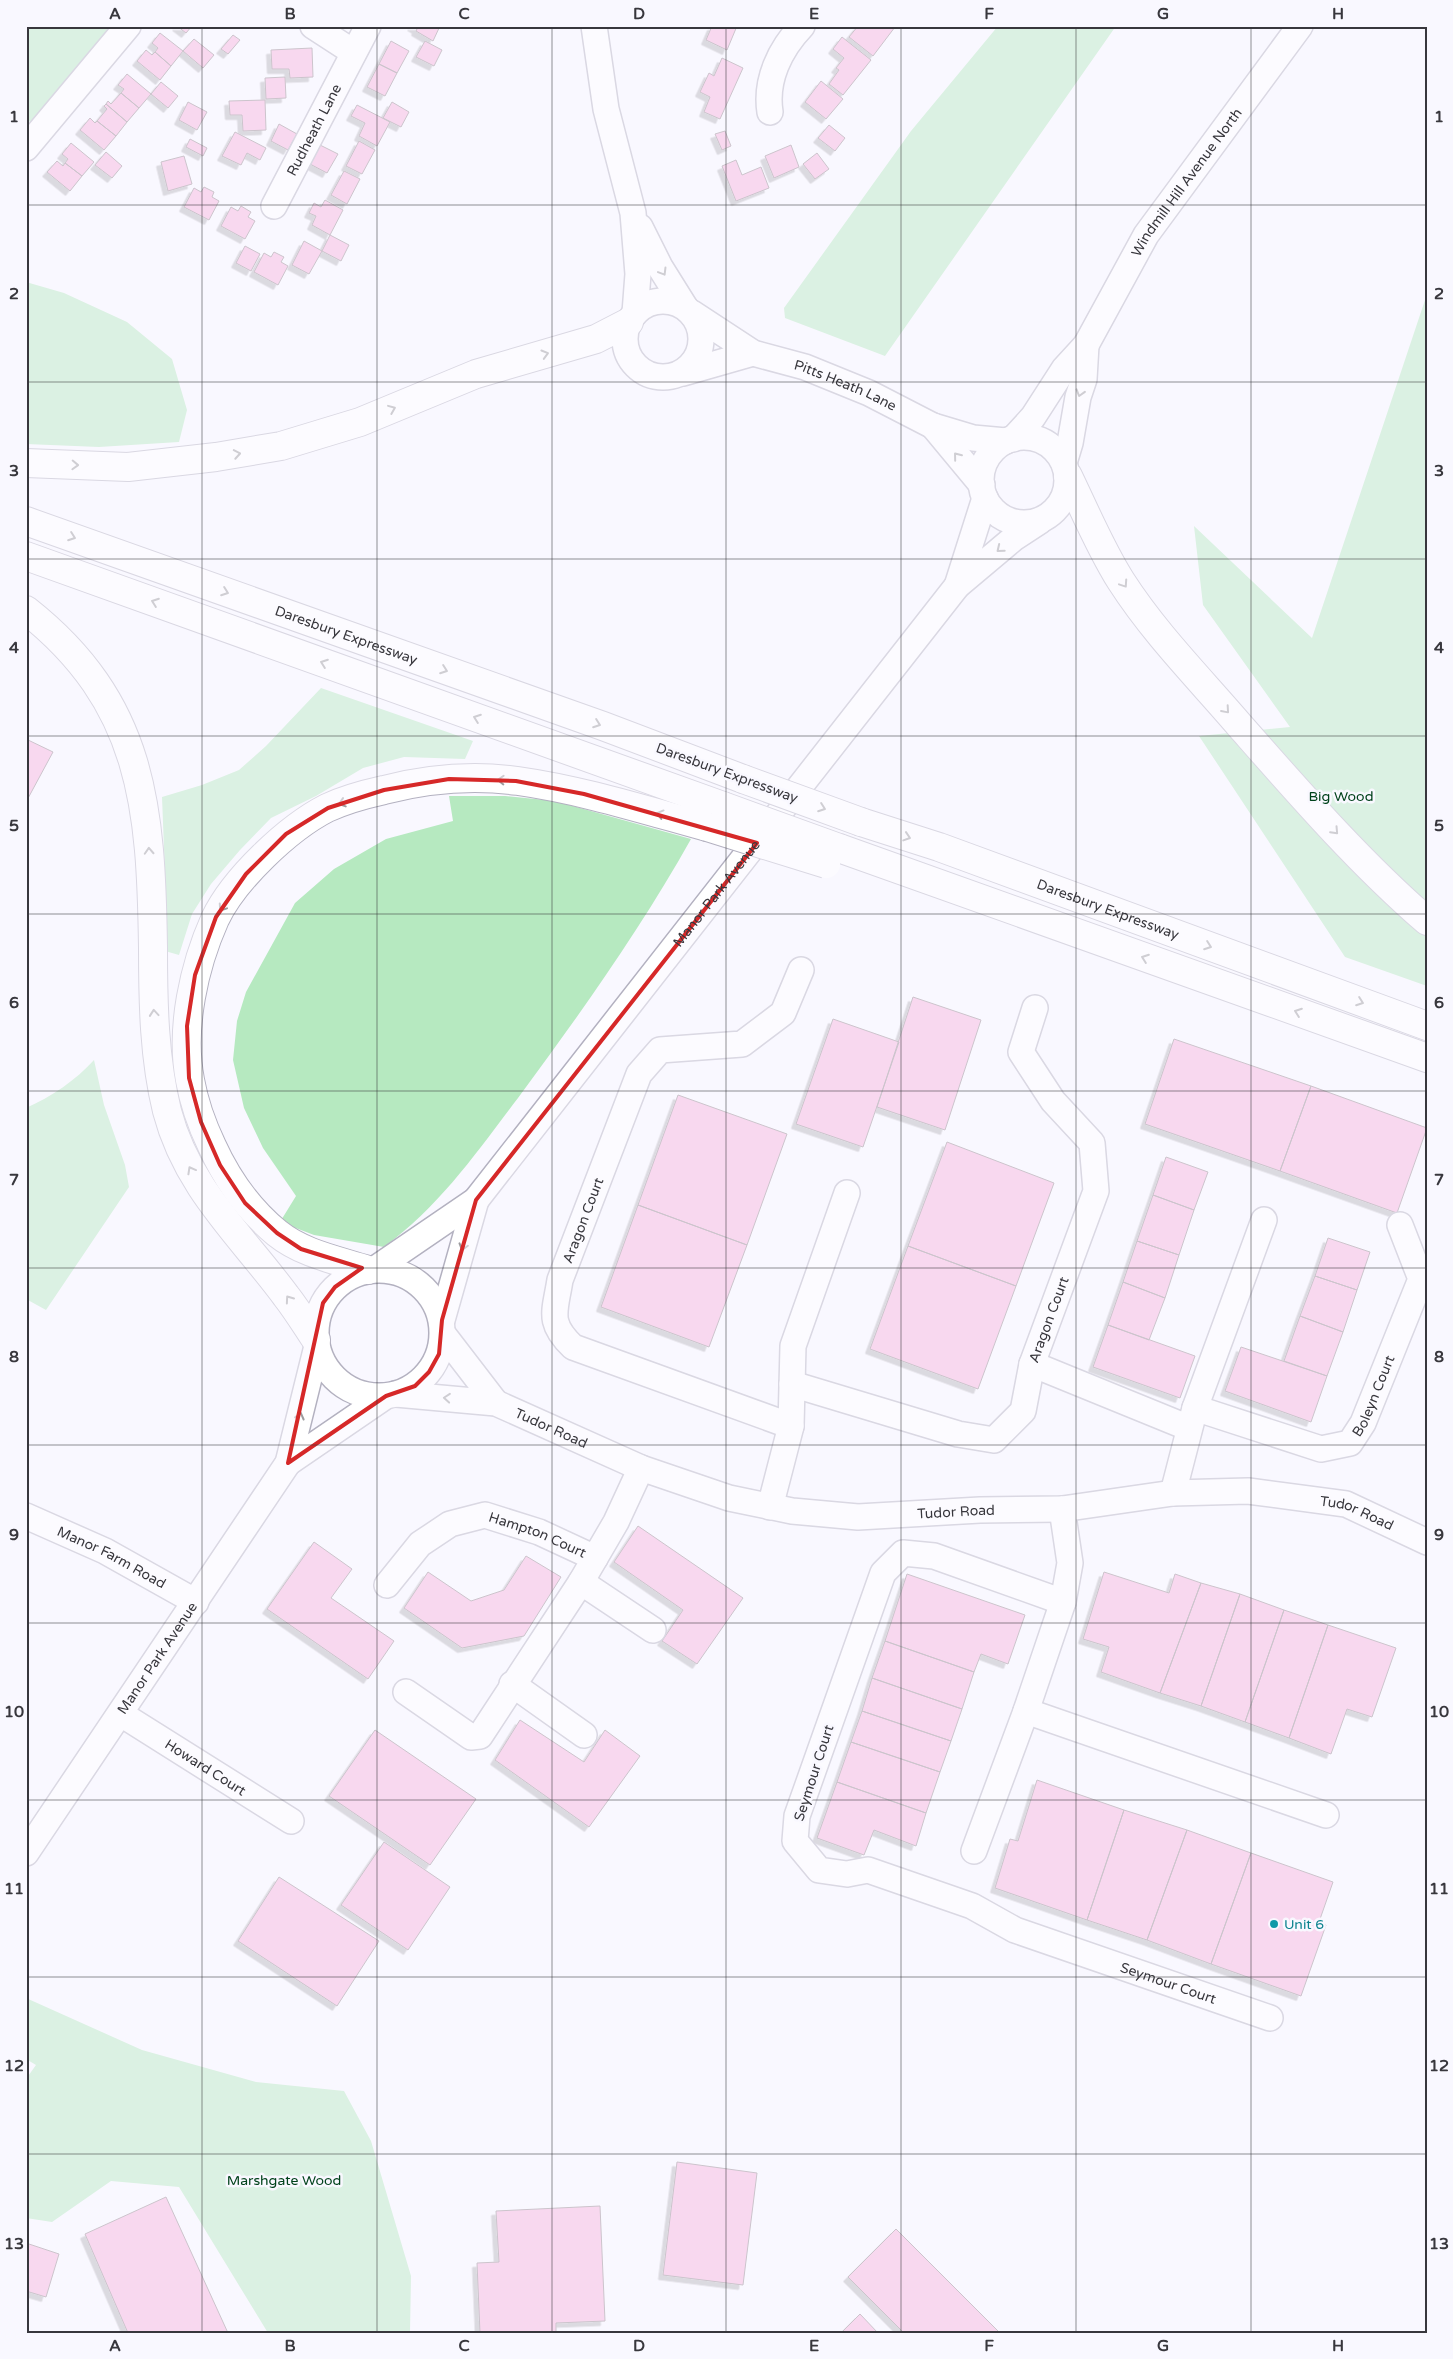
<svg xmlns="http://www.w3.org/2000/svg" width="1453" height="2359" font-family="'Varela Round',sans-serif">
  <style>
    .green { fill: #b6e9c0 }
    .building { fill: #f7b1dc; stroke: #94868e; filter: url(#shadow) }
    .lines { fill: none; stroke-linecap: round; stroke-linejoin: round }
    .minor-casing { stroke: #b3b1c0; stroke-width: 28 }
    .major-casing { stroke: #b3b1c0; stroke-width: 30 }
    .minor { stroke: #fff; stroke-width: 25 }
    .major { stroke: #fff; stroke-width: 28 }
    .major-bridge-casing { stroke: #b3b1c0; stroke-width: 30; stroke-linecap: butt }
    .major-bridge { stroke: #fff; stroke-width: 28 }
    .oneway { stroke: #9c9b9e }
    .marked { fill: none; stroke: #d62828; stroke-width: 4; stroke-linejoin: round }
    .grid { fill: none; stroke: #38373d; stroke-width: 1; stroke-opacity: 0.55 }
    .culture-dot { fill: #0f9aa8; stroke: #f9f8ff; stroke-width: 2 }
    .labels { text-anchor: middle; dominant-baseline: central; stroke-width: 5; stroke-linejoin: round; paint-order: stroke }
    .street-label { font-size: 14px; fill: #38373d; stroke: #f9f8ff }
    .park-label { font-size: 14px; fill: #00421b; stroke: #f9f8ff }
    .culture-label { font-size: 14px; fill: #0d838f; stroke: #f9f8ff; text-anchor: start }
    .neatline { fill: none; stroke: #38373d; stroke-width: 2 }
    .grid-label { font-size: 16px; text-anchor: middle; font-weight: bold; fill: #38373d }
  </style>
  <defs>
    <filter id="shadow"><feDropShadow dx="-4.5" dy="4.5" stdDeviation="0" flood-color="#0004"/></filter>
  </defs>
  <rect width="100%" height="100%" fill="#f9f8ff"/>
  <!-- green -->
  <path class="green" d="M26,26h89l-82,96 -7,-1z
    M998,26h118l-231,330 -100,-38 -1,-10 127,-177z
    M26,282l38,11 63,29 45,37 15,51 -8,32 -80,5 -73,-3z
    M1427,294v692l-82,-29 -146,-221 91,-9 -87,-122 -9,-79 118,112z
    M321,688l152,53 -8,18 -61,-2 -41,11 -47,28 -45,22 -31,32 -29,34 -19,30 -13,41 -14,-4 1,-51 -4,-103 40,-12 37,-15 27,-24z
    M449,796h56l50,5 136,38c-51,91 -111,175 -173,259 -42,55 -77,107 -134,149l-70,-12 -34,-13 16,-26 -33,-48 -19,-40 -11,-48 4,-39 9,-29 49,-89 39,-34 52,-30 67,-18z
    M94,1060l10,45 21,60 4,22 -83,123 -20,-11v-191c25,-11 50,-28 68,-48z
    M26,1998l116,52 114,32 88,9 27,50 40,135 -1,57h-142l-89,-146 -68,-6 -59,41 -26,-4v-139l10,-14 -10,-6z"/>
  <!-- building -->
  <path class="building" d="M177,26h15l-6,7z
    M412,26h28l-7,15 -17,-10 1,-2z
    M712,26h25l-10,24 -21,-10z
    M858,26h36l1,1 -22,29 -24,-19z
    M160,33l23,18 -12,15 -16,-14 3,-4 -6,-5z
    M233,35l7,5 -12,14 -7,-5z
    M842,37l29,23 -28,35 -14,-11 10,-14 -3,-2 8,-10 -11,-9z
    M194,39l20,16 -11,13 -20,-17z
    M391,41l18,10 -12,22 -18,-9z
    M425,41l17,9 -8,16 -18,-9z
    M312,48l1,29 -23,1 -1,-9h-17l-1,-19z
    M146,50l6,5 3,-3 16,14 -11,14 -23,-19z
    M722,58l21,10 -23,51 -16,-7 6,-15 -10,-5 9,-19 5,3z
    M379,64l18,9 -12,23 -18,-9z
    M127,74l24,20 -12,14 -18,-15 3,-4 -6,-4z
    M285,77l1,21 -20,1 -1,-21z
    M821,81l22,18 -17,20 -21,-17z
    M161,82l17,14 -10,12 -17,-14z
    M121,93l18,15 -12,14 -21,-18 2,-3 3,3z
    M265,100l1,30 -23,1 -1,-16h-12l-1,-14z
    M188,102l19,10 -10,18 -18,-10z
    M392,102l17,10 -8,15 -18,-9z
    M106,104l21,18 -11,14 -19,-15 10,-12 -3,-3z
    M357,105l33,17 -13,24 -18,-10 6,-13 -14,-7z
    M90,118l5,5 2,-2 19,15 -12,14 -24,-20z
    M279,124l18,10 -9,16 -17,-9z
    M829,125l16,13 -10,13 -17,-13z
    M725,131l6,15 -9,4 -7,-16z
    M235,132l31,16 -6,12 -13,-7 -6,12 -19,-9z
    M190,139l17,9 -4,8 -17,-9z
    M359,141l16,9 -13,24 -16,-8z
    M71,143l23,19 -12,14 -17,-13 3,-4 -6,-5z
    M320,145l18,9 -11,19 -17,-9z
    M791,145l8,22 -25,11 -9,-22z
    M106,152l16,14 -10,12 -17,-13z
    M817,153l12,16 -14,10 -12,-15z
    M184,156l8,28 -24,7 -7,-29z
    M736,160l6,15 19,-8 8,21 -33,13 -14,-35z
    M57,161l6,5 2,-3 17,13 -12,15 -23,-19z
    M344,171l16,8 -13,25 -16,-9z
    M204,187l10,5 -2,5 7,4 -10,19 -25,-13 10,-19 7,4z
    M325,200l18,10 -13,25 -18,-10 4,-9 -7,-3 5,-10 7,4z
    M241,206l10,6 -3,5 7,4 -10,18 -24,-13 10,-19 7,4z
    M330,235l19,10 -8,16 -19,-10z
    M304,241l18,10 -13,23 -17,-9z
    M245,246l15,8 -9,17 -15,-8z
    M274,252l10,5 -3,5 7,4 -10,19 -24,-13 10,-19 7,4z
    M26,739l27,13 -27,50z
    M913,997l68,23 -36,110 -68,-23z
    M833,1019l66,23 -36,105 -67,-23z
    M1174,1039l137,47 -31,85 -135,-47z
    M1311,1086l116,42 -30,85 -117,-42z
    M678,1095l109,39 -40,111 -109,-40z
    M947,1142l107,41 -38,103 -108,-40z
    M1166,1157l42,15 -14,38 -41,-15z
    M1153,1195l41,15 -15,45 -42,-14z
    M638,1205l109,40 -38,102 -108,-40z
    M1328,1238l42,14 -13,38 -42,-14z
    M1137,1241l42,14 -14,43 -42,-16z
    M908,1246l108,40 -38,103 -108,-40z
    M1315,1276l42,14 -14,42 -43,-16z
    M1123,1282l42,16 -16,42 -41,-15z
    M1300,1316l43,16 -16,44 -43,-15z
    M1108,1325l87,31 -15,42 -87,-31z
    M1241,1347l86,29 -16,46 -86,-31z
    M638,1526l105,72 -46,66 -35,-23 21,-31 -69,-48z
    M314,1542l38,27 -21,29 63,43 -26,38 -101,-70z
    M526,1556l35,21 -37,59 -62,12 -58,-40 24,-36 43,29 33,-11z
    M1104,1572l65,21 6,-19 26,9 -41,110 -59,-21 8,-25 -26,-8z
    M907,1574l118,41 -17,49 -27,-10 -7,18 -89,-31z
    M1201,1583l39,11 -39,112 -41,-13z
    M1240,1594l44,16 -39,112 -44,-16z
    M1284,1610l44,15 -39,113 -44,-16z
    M1328,1625l68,23 -24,69 -25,-8 -16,45 -42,-16z
    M885,1641l89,31 -12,37 -90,-31z
    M872,1678l90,31 -11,32 -89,-30z
    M862,1711l89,30 -11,31 -89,-30z
    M520,1720l64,42 21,-32 35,26 -51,71 -94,-67z
    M375,1730l101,69 -46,66 -101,-69z
    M851,1742l89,30 -14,41 -89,-31z
    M1037,1780l87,30 -37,110 -92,-32 15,-49 8,2z
    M837,1782l89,31 -10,33 -42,-16 -10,25 -47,-17z
    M1124,1810l63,20 -40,110 -60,-20z
    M1187,1830l64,23 -40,111 -64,-24z
    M384,1842l66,45 -42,63 -67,-45z
    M1251,1853l82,29 -14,40 7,3 -25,71 -90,-32z
    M279,1877l100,64 -42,65 -99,-65z
    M677,2162l80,11 -14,112 -80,-10z
    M166,2197l62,136h-100l-43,-99z
    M600,2206l5,115 -49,2v10h-76l-3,-70 22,-1 -3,-51z
    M896,2229l104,104h-96l-56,-56z
    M26,2243l33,11 -13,43 -20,-6z
    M860,2314l18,19h-37z"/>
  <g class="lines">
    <defs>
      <g id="minor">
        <path d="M313,26l40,26"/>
        <path d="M594,26l12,83 27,104 5,61 -3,39"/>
        <path d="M770,112c-5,-32 10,-63 32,-86"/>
        <path d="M26,148l102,-122"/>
        <path id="s1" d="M274,206l94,-180"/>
        <path d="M640,227l20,40 25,40"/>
        <circle cx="663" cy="339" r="38"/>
        <path id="s2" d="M692,313l61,40 52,14 64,26 64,33 40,12 33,3"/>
        <path d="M683,373l70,-20"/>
        <path d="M933,426l49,59"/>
        <circle cx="1024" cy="480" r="43"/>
        <path id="s3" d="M1013,439l20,-22 31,-48 22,-24 60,-110 154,-209"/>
        <path d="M1064,463l6,-20 8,-46 6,-18 2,-34"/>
        <path d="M957,586l28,-88"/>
        <path id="s4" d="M375,1269l101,-69 481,-614 57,-48 26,-17"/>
        <circle cx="379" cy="1333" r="63"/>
        <path d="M442,1320l34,-120"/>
        <path d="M443,1334l53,69"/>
        <path d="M1032,1364l157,64"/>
        <path id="s5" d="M792,1384l166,50 36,6 29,-29 9,-47 64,-173 -4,-48 -39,-42 -32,-49 14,-44"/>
        <path id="s6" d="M396,1394l100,9 145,65 88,30 63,13 66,6 122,-7 82,-1 111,-16 75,-2 98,13 81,38"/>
        <path id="s7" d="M1195,1408l126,41 29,-6 13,-20 58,-144 -21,-54"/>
        <path id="s8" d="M791,1426l-218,-79c-26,-25 -18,-35 -13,-67l79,-206 21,-24 82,-6 41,-31 18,-43"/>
        <path d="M288,1463l98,-67"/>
        <path d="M1173,1493l22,-85 69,-188"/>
        <path d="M770,1507l21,-81 2,-80 54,-153"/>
        <path id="s9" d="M26,1516l79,35 91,51"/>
        <path d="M581,1582l72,48"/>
        <path id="s10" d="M387,1585l33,-41 30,-20 35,-9 54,17 56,26"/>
        <path id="s11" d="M1063,1602l-129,-46 -31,-3 -20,20 -86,243 -2,25 24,29 28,4 21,-4 104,36 43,24 255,88"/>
        <path d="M512,1684l72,51"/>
        <path d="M406,1692l65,45 9,-1 101,-154 35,-60 25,-54"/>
        <path d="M1026,1711l300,104"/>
        <path id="s12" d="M121,1714l170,107"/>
        <path d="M974,1851l52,-140 37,-109 7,-39 -8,-54"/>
        <path id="s13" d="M26,1853l262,-390 29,-117"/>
      </g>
      <g id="major">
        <path d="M26,463l102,4 88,-10 65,-11 79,-24 116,-48 120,-35 33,-17"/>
        <path d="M1068,476c17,35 32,72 53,105 34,53 79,98 120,146 59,67 118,135 186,194"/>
        <path id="s14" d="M26,521l577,205 140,53"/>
        <path d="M26,556l697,250"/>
        <path d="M26,610c118,93 125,198 127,338 0,55 1,110 14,163 20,77 74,124 119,185 11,14 20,29 30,44"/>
        <path id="s15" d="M861,822l78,25 488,179"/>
        <path d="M839,848l588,210"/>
        <path d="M368,1270c-31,-10 -65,-16 -91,-37 -29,-24 -50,-54 -65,-87 -10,-21 -18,-43 -22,-66 -10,-52 4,-114 25,-161 19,-40 73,-91 112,-111 17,-8 39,-14 57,-18 43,-11 90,-15 134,-9 64,9 127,29 189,46"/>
      </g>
    </defs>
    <!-- minor casing -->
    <use href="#minor" class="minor-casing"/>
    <!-- major casing -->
    <use href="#major" class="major-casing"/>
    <!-- minor -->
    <use href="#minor" class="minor"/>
    <!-- major -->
    <use href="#major" class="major"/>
    <defs>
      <path id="major-bridge" d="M743,779l118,43
        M723,806l116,42
        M707,827l119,37"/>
    </defs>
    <!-- major-bridge casing -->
    <use href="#major-bridge" class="major-bridge-casing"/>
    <!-- major-bridge -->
    <use href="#major-bridge" class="major-bridge"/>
  </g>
  <!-- one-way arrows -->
  <defs><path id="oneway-chevron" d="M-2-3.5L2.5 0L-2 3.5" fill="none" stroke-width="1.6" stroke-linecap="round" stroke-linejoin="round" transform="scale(1.25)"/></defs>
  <g class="oneway">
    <use href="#oneway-chevron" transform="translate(663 272) rotate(59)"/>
    <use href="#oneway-chevron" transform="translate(545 354) rotate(-16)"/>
    <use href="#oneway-chevron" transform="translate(1080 393) rotate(107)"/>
    <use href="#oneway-chevron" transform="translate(392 409) rotate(-22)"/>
    <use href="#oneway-chevron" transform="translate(237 454) rotate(-10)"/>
    <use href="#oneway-chevron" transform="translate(957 456) rotate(-129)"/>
    <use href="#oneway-chevron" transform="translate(75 465) rotate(2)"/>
    <use href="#oneway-chevron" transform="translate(72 537) rotate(20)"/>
    <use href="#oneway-chevron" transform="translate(1000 549) rotate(141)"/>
    <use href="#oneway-chevron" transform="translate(1124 584) rotate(56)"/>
    <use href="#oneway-chevron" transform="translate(225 592) rotate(20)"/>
    <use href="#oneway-chevron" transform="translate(155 602) rotate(-160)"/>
    <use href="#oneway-chevron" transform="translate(324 663) rotate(-160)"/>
    <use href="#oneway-chevron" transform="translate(444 670) rotate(20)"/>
    <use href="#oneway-chevron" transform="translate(1226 710) rotate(49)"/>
    <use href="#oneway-chevron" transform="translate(477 718) rotate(-160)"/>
    <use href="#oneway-chevron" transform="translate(597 724) rotate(20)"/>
    <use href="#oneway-chevron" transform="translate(501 780) rotate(-178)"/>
    <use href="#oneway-chevron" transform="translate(342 803) rotate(162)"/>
    <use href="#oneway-chevron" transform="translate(822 808) rotate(20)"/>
    <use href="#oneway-chevron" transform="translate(660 814) rotate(-165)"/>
    <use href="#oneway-chevron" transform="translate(1335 831) rotate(47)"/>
    <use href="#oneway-chevron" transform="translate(907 837) rotate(18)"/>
    <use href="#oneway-chevron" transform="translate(149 851) rotate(-93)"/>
    <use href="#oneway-chevron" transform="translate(222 908) rotate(124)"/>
    <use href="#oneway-chevron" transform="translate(1208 946) rotate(20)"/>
    <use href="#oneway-chevron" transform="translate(1145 958) rotate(-160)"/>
    <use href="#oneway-chevron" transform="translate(1360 1002) rotate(20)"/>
    <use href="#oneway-chevron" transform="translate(1298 1012) rotate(-160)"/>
    <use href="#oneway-chevron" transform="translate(154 1013) rotate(-95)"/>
    <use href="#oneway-chevron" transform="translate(191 1170) rotate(-119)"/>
    <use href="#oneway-chevron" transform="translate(463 1247) rotate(106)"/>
    <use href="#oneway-chevron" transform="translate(289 1299) rotate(-125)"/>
    <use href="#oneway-chevron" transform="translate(447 1398) rotate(-175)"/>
    <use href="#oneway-chevron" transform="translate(300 1416) rotate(-76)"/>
  </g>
  <!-- marked area -->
  <path d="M0 0H1453V2359H0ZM449,779l67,2 68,13 173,49 -281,357 -34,120 -3,34 -10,18 -14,14 -29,10 -98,67 35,-160 12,-16 27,-19 -61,-19 -24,-16 -32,-30 -25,-38 -19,-43 -12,-44 -2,-52 8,-51 21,-58 30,-43 40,-40 42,-26 56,-18z" fill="#f9f8ff" fill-opacity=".55" fill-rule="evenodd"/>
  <path class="marked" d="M449,779l67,2 68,13 173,49 -281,357 -34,120 -3,34 -10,18 -14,14 -29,10 -98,67 35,-160 12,-16 27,-19 -61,-19 -24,-16 -32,-30 -25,-38 -19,-43 -12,-44 -2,-52 8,-51 21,-58 30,-43 40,-40 42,-26 56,-18z"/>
  <!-- grid -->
  <path class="grid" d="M202,26v2307M377,26v2307M552,26v2307M726,26v2307M901,26v2307M1076,26v2307M1251,26v2307M26,205h1401M26,382h1401M26,559h1401M26,736h1401M26,914h1401M26,1091h1401M26,1268h1401M26,1445h1401M26,1623h1401M26,1800h1401M26,1977h1401M26,2154h1401"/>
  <!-- markers -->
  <circle class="culture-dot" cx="1274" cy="1924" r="5"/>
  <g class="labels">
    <!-- street labels -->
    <g class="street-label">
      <text stroke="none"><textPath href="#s1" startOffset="86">Rudheath Lane</textPath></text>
      <text stroke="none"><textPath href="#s3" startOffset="311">Windmill Hill Avenue North</textPath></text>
      <text stroke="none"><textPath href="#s2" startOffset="171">Pitts Heath Lane</textPath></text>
      <text stroke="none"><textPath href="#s14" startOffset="340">Daresbury Expressway</textPath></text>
      <text transform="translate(727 773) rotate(20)">Daresbury Expressway</text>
      <text stroke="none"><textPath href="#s4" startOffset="512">Manor Park Avenue</textPath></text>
      <text stroke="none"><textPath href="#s15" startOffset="262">Daresbury Expressway</textPath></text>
      <text stroke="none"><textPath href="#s8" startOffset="369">Aragon Court</textPath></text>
      <text stroke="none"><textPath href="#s5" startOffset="346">Aragon Court</textPath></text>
      <text stroke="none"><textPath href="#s7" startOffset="215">Boleyn Court</textPath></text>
      <text stroke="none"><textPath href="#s6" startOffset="161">Tudor Road</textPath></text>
      <text stroke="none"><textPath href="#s6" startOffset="581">Tudor Road</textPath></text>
      <text stroke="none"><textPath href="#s6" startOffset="986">Tudor Road</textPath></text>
      <text stroke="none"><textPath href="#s10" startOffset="181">Hampton Court</textPath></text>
      <text stroke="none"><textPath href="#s9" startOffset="95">Manor Farm Road</textPath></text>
      <text stroke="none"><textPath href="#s13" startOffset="235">Manor Park Avenue</textPath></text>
      <text stroke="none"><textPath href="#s12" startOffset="100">Howard Court</textPath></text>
      <text transform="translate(814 1773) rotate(-72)">Seymour Court</text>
      <text stroke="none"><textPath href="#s11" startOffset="888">Seymour Court</textPath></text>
    </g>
    <!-- park labels -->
    <g class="park-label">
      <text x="1341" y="796">Big Wood</text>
      <text x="284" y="2180">Marshgate Wood</text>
    </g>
    <!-- culture labels -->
    <g class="culture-label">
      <text x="1284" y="1924">Unit 6</text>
    </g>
  </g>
  <!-- border -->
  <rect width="1453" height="2359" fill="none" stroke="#f9f8ff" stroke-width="55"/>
  <rect x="28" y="28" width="1398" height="2304" class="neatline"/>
  <g class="grid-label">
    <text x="115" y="19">A</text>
    <text x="290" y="19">B</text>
    <text x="464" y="19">C</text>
    <text x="639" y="19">D</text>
    <text x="814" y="19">E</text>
    <text x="989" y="19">F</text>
    <text x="1163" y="19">G</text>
    <text x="1338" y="19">H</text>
    <text x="14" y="122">1</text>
    <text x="1439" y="122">1</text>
    <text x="14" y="299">2</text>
    <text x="1439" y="299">2</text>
    <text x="14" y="476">3</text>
    <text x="1439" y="476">3</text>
    <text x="14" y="653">4</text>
    <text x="1439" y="653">4</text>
    <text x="14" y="831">5</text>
    <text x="1439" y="831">5</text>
    <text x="14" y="1008">6</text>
    <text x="1439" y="1008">6</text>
    <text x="14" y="1185">7</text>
    <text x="1439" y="1185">7</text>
    <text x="14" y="1362">8</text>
    <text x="1439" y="1362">8</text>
    <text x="14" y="1540">9</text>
    <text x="1439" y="1540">9</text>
    <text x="14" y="1717">10</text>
    <text x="1439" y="1717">10</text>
    <text x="14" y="1894">11</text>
    <text x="1439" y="1894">11</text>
    <text x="14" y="2071">12</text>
    <text x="1439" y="2071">12</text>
    <text x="14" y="2249">13</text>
    <text x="1439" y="2249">13</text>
    <text x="115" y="2351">A</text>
    <text x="290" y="2351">B</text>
    <text x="464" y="2351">C</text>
    <text x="639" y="2351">D</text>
    <text x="814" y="2351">E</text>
    <text x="989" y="2351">F</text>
    <text x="1163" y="2351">G</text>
    <text x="1338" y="2351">H</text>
  </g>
</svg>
